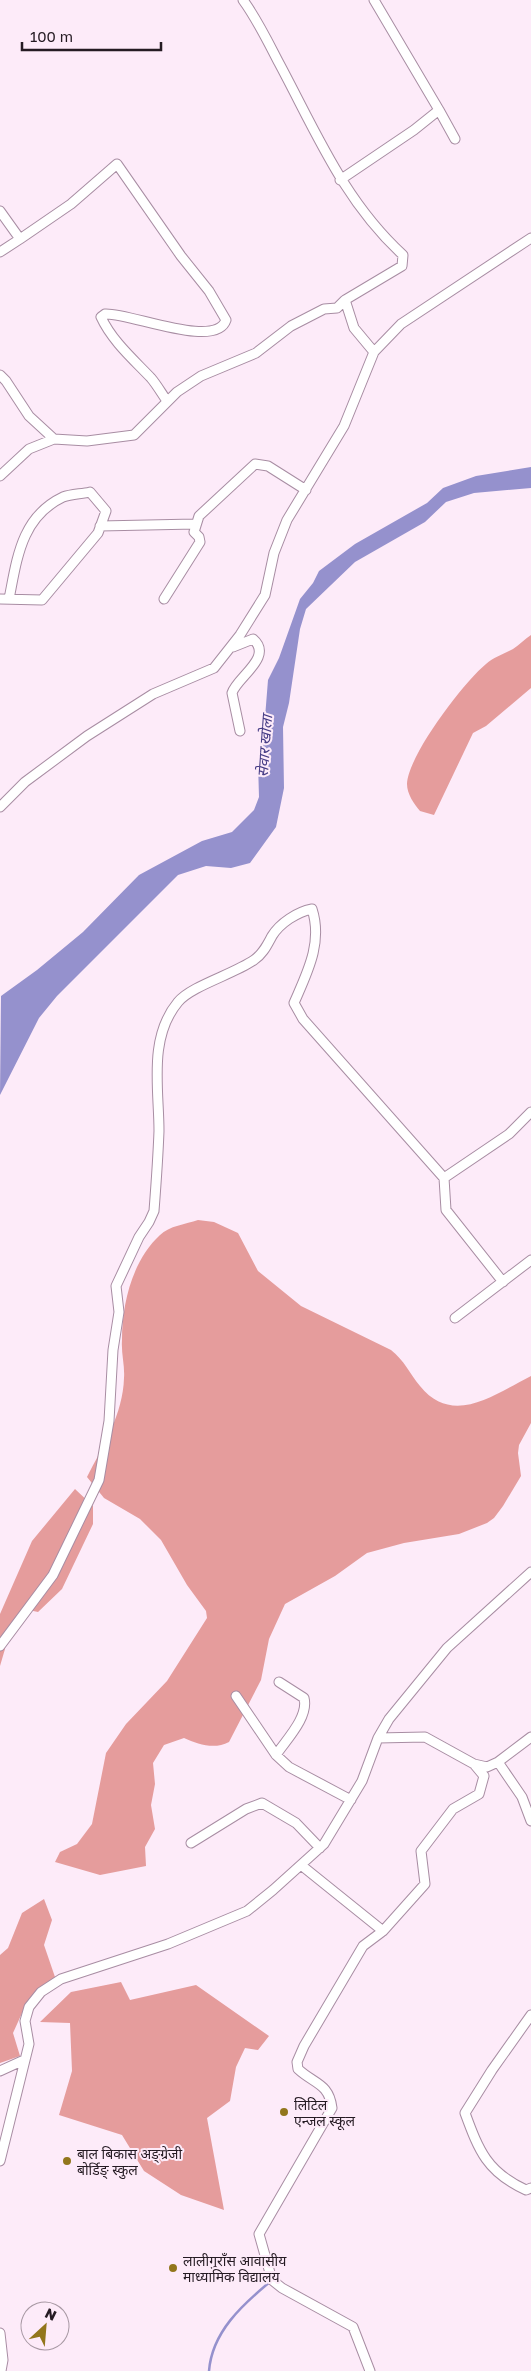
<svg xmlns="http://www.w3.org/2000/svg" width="531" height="2371" font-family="'Golos Text','Noto Sans Devanagari',sans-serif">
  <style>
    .forest { fill: #e59c9c }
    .water { fill: #9591cd }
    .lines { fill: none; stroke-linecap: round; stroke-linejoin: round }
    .stream { stroke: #9591cd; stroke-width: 2.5 }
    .minor-casing { stroke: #a88da3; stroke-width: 11 }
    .minor { stroke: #fff; stroke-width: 9 }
    .poi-dot { fill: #92761c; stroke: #fdebf9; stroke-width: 2 }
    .labels { text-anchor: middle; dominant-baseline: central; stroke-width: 4; stroke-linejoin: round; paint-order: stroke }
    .poi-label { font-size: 14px; fill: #251b23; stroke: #fdebf9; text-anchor: start }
    .water-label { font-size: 15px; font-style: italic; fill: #463c85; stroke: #fdebf9 }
  </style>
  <rect width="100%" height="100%" fill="#fdebf9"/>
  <!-- forest -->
  <path class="forest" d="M531,635v53l-45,38 -13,7 -39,82 -14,-4c-6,-7 -13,-17 -13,-27 1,-29 57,-102 79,-120 8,-7 18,-10 27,-15 6,-4 12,-10 18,-14z
    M198,1220l16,2 24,11 20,38 43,35 90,44c13,10 19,24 29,36 33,41 75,8 111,-10v47l-12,22 -1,8 3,23 -18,30 -9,12 -7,5 -28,11 -55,9 -37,10 -32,23 -50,28 -16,35 -8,41 -32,62c-15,8 -31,2 -45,-4l-20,7 -11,18 2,21 -4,21 4,24 -10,18 1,19 -46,9 -45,-13 5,-10 17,-8 15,-20 14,-71 20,-29 41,-43 40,-63 -1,-7 -19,-26 -26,-45 -21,-21 -36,-21 -17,-21c16,-31 36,-63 37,-99 1,-12 -3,-25 -2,-38 0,-36 10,-79 38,-105 9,-9 26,-11 38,-15z
    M75,1489l18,17v18l-31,65 -24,23 -14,-3 -17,22 -2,18 -5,17v-52l32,-73z
    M44,1899l8,21 -8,25 11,32 -28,25 -14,31 7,23 -20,7v-108l8,-7 14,-35z
    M121,1982l9,18 66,-15 73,51 -11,14 -13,-2 -9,19 -6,34 -23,17 17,92 -43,-15 -37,-24 -22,-36 -63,-20 13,-44 -2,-48 -30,-1 31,-30z"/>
  <!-- water -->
  <path class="water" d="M531,467v21l-57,5 -28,9 -21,20 -70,40 -49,47 -6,20 -11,74 -6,24 1,61 -8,39 -26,36 -19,5 -25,-2 -28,9 -121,121 -18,22 -39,77 1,-99 36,-26 46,-38 56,-57 63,-34 30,-9 22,-22 5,-13 -1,-34 6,-33 4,-50 11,-22 21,-59 13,-16 6,-12 36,-27 72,-41 16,-15 33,-12z"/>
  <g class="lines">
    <!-- stream -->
    <path class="stream" d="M209,2371c3,-39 33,-66 62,-90"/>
    <defs>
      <path id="minor" d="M243,0c14,19 25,42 36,63 37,69 65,138 124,192l-1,11 -57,34 9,28 20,24
        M439,110l16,29
        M340,180l74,-50 25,-20 -65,-110
        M0,211l20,28 -20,13
        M20,239l51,-35 46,-40 64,92 28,35 17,29c-10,30 -98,-8 -121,-6l-4,3c11,24 33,43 50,61 6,7 11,16 16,23
        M0,375l6,6 23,35 25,23
        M0,476l29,-27 25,-10 33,2 47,-6 43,-43 24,-16 55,-23 35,-27 33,-17 13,-1 8,-8
        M100,526l95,-2
        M0,599l42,1 56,-67 8,-22 -16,-19c-8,2 -19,2 -27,5 -42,20 -46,62 -54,102
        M164,599l36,-57 -1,-5 -5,-5 5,-16 56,-52 13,2 38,24
        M233,647l20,-8c21,18 -16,38 -21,54l8,38
        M0,807l25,-25 62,-46 66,-42 61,-26 26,-33 25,-40 9,-42 13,-33 57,-94 30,-74 27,-28 130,-86
        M444,1178l65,-44 22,-22
        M455,1318l76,-58
        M0,1646l53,-71 46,-95 10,-59 4,-71 6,-38 -3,-26 23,-49 10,-15 5,-11c2,-26 4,-53 5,-80 0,-42 -11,-93 19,-129 13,-16 56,-28 76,-42 9,-6 13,-15 18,-24 8,-13 25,-24 40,-27 11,34 -5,64 -18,94l9,16 141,159 2,32 57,72
        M236,1696l40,59 13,12 62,33
        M378,1738l47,-1 49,27 13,3 11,-5 33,-25
        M276,1755c10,-15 33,-38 28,-57l-25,-16
        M498,1762l24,35 9,24
        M191,1843l55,-34 16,-6 34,20 24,25
        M301,1865l82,66
        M531,2015l-39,55 -27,43c14,38 22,59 61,77l5,-2
        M0,2071l24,-11
        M0,2161l29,-117 -4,-23 4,-14 12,-15 20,-13 107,-35 79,-33 26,-21 51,-46 38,-63 16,-43 11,-19 58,-71 84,-76
        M0,2333l3,27 -2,11
        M370,2371l-17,-44 -71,-39 -10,-8 -13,-46 73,-126c-3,-25 -18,-24 -34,-39l-1,-7 7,-16 59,-100 20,-15 42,-47 -4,-33 32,-42 26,-15 5,-18 -10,-12"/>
    </defs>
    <!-- minor casing -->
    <use href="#minor" class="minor-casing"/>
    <!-- minor -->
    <use href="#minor" class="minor"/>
  </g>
  <!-- markers -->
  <g class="poi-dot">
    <circle cx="284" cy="2112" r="5"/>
    <circle cx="67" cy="2161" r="5"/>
    <circle cx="173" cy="2268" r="5"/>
  </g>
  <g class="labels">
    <!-- poi labels -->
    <g class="poi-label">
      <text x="294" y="2104">लिटिल<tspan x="294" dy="16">एन्जल स्कूल</tspan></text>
      <text x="77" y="2153">बाल बिकास अङ्ग्रेजी<tspan x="77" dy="16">बोर्डिङ् स्कुल</tspan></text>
      <text x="183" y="2260">लालीगुराँस आवासीय<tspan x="183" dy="16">माध्यामिक विद्यालय</tspan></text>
    </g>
    <!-- water labels -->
    <g class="water-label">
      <text transform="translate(264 746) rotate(-86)">सेवार खोला</text>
    </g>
  </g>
  <!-- north arrow -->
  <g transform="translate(45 2326) rotate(26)"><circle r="24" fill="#fdebf9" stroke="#a798a3"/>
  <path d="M0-4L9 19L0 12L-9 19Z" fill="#92761c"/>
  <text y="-8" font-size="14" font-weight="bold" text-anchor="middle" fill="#251b23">N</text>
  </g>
  <!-- scale -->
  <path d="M22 42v8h139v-8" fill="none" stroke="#251b23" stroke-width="2.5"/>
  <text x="30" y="42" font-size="15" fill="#251b23" stroke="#fdebf9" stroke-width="4" paint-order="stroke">100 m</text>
</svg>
